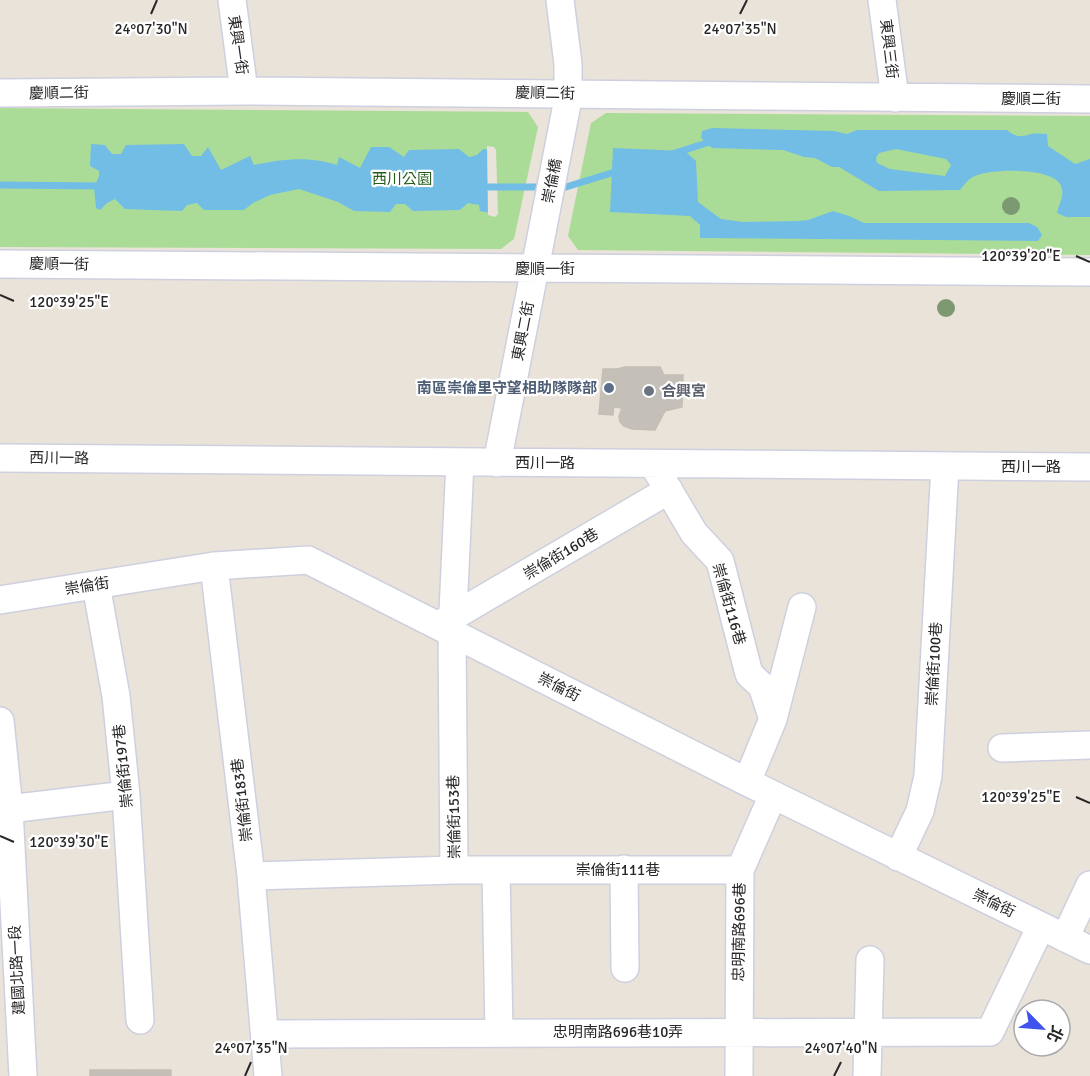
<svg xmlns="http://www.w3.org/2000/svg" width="1090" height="1076" font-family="Signika,'Noto Sans TC',sans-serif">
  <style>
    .green { fill: #aadc98 }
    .water { fill: #71bde5; fill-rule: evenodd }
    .pier { fill: #e9e3d9 }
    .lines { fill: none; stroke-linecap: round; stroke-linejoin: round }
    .stream { stroke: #71bde5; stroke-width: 7 }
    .building { fill: #c4c0b9; stroke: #c3bfb3; stroke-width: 1.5 }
    .minor-casing { stroke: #ced0df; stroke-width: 30 }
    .minor { stroke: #fff; stroke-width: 27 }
    .tree { fill: #7d9972 }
    .ticks { fill: none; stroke: #272727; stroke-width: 2 }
    .service-dot { fill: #5c6f8a; stroke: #fff; stroke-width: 2 }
    .worship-dot { fill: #6b7280; stroke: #fff; stroke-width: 2 }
    .labels { text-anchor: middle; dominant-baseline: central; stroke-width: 4.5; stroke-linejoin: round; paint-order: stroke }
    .street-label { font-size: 15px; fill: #272727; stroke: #fff }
    .park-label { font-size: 15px; fill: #255d1d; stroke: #fff }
    .service-label { font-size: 15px; font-weight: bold; fill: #4e5e75; stroke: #fff; text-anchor: end }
    .worship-label { font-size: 15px; font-weight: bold; fill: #5b616d; stroke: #fff; text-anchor: start }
    .ticks-label { font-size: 15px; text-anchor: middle; fill: #272727; stroke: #fff; stroke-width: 4.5; stroke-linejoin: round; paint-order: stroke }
  </style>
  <rect width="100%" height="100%" fill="#e9e3d9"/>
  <!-- green -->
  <path class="green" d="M0,108l528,4 10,15 -24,112 -13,10 -501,-2z
    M606,113l484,3v139l-512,-5 -10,-14 23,-113z"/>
  <!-- water -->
  <path class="water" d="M712,128l122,3 13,3 10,-4h150c10,8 14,7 24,4 5,-1 12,0 16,0l1,12 27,18 15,-5v58h-24l-9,-4c2,-10 8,-17 4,-27 -7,-19 -73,-18 -88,-9 -5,2 -9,8 -13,13l-81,1 -40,-24h-7l-17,-9 -11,-1 -21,-7 -71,-2 -11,-10 1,-7zM896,149l50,10 5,6 -6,11 -55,-7 -13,-6 -1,-5 3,-5z
    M91,144l14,1 7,9h9l5,-9 58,-1 8,12h9l7,-9 13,23 29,-14 4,9c30,-6 52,-9 83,0l2,-8 21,11 11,-21h18l15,10 5,-7 50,-1 10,8 8,-2 6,-6 10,1 2,64 -15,-3 -1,-6 -11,-2 -8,7 -47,1 -8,-7h-9l-6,8 -36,-1 -16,-9 -39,-13 -29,6 -17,8 -9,7h-40l-7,-7 -10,2 -5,6 -57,-2 -10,-10 -8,4 -7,7 -4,-2 -2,-20 5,-12v-5l-9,-5z
    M613,148l72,3 11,10 2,41 23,17 22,3 54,-1 11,-1 25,-9 16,5 15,7h165l8,4 5,8 -4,6 -338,-3v-13l-10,-9 -80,-4z"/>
  <!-- pier -->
  <path class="pier" d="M487,146l7,1 2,3 2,64 -3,3 -7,-2z"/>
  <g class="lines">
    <!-- stream -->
    <path class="stream" d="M672,154l44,-14
      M0,185l102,1
      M488,187h58
      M557,187h9l52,-16"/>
  </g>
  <!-- building -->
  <path class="building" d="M625,367h35l4,8h19l-1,32 -17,4 -10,19 -23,-1 -8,-3 -4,-4 -1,-6 3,-8 -8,-1 3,-38z
    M603,369h14l-4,46 -14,-1z
    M90,1070h43l-1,6h-42z
    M133,1070h38v6h-39z"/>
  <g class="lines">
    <defs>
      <path id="minor" d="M232,0l12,91
        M882,0l13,98
        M0,93l244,-2 846,8
        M0,264l1090,8
        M0,458l1090,9
        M497,463l71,-364v-35l-8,-64
        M653,464l41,69 26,28 29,113 13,12 11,33 -26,63
        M214,566l37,310 17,200
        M96,585l20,111 10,99 14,225
        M0,600l214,-34 94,-6 439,222 343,168
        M442,623l227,-133
        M773,719l29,-112
        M0,721l9,88 14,267
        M1002,748l88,-3
        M9,809l117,-14
        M898,857l22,-46 8,-35 17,-310
        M624,869l1,99
        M454,870h286
        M496,870l3,162
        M251,876l203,-6 -2,-237 8,-171
        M1065,938l25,-53
        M265,1034l725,-2 51,-106
        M739,1076l1,-206 33,-75
        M867,1076l3,-116"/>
    </defs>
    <!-- minor casing -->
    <use href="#minor" class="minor-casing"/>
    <!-- minor -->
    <use href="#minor" class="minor"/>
  </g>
  <!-- trees -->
  <g class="tree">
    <circle cx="1011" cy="206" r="9"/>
    <circle cx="946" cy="308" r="9"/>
  </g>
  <!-- ticks -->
  <path class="ticks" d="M151,14l6,-14M740,14l7,-14M1076,256l14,6M0,295l14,6M1076,797l14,6M0,836l14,6M245,1076l6,-14M834,1076l7,-14"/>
  <!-- markers -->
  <circle class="service-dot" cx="609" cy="388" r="6"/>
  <circle class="worship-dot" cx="649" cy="391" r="6"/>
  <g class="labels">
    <!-- street labels -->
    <g class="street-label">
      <text transform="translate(238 45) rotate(82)">東興一街</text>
      <text transform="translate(889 49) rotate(83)">東興三街</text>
      <text transform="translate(59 93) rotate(-1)">慶順二街</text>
      <text transform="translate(545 93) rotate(1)">慶順二街</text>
      <text x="1031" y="99">慶順二街</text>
      <text transform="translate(552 181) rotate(-79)">崇倫橋</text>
      <text transform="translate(59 264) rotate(1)">慶順一街</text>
      <text x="545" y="269">慶順一街</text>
      <text transform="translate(523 331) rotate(-79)">東興二街</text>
      <text transform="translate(59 458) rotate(1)">西川一路</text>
      <text x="545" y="463">西川一路</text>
      <text x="1031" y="467">西川一路</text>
      <text transform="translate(561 554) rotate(-31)">崇倫街160巷</text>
      <text transform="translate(87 586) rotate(-9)">崇倫街</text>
      <text transform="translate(729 604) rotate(74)">崇倫街116巷</text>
      <text transform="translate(934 664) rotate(-87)">崇倫街100巷</text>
      <text transform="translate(559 687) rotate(27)">崇倫街</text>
      <text transform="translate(123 766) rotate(-96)">崇倫街197巷</text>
      <text transform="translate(242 800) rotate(-97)">崇倫街183巷</text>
      <text transform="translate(454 817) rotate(-91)">崇倫街153巷</text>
      <text x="618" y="870">崇倫街111巷</text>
      <text transform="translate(994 903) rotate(26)">崇倫街</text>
      <text transform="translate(739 932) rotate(-89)">忠明南路696巷</text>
      <text transform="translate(17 970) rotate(-93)">建國北路一段</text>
      <text x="618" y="1032">忠明南路696巷10弄</text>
    </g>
    <!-- park labels -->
    <g class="park-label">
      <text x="402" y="179">西川公園</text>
    </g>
    <!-- service labels -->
    <g class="service-label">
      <text x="597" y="388">南區崇倫里守望相助隊隊部</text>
    </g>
    <!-- worship labels -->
    <g class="worship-label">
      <text x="661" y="391">合興宮</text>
    </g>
  </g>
  <g class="ticks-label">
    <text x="151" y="34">24°07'30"N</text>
    <text x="740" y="34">24°07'35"N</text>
    <text x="1021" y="261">120°39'20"E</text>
    <text x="69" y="307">120°39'25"E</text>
    <text x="1021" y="802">120°39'25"E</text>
    <text x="69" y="847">120°39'30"E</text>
    <text x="251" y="1053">24°07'35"N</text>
    <text x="841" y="1053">24°07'40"N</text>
  </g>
  <!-- north arrow -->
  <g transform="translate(1042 1028) rotate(115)"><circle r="28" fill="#ffffff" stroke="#a9a9a9" stroke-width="1.5"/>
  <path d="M0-4.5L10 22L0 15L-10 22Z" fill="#4153ed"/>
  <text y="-9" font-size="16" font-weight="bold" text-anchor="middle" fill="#272727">北</text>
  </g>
</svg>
